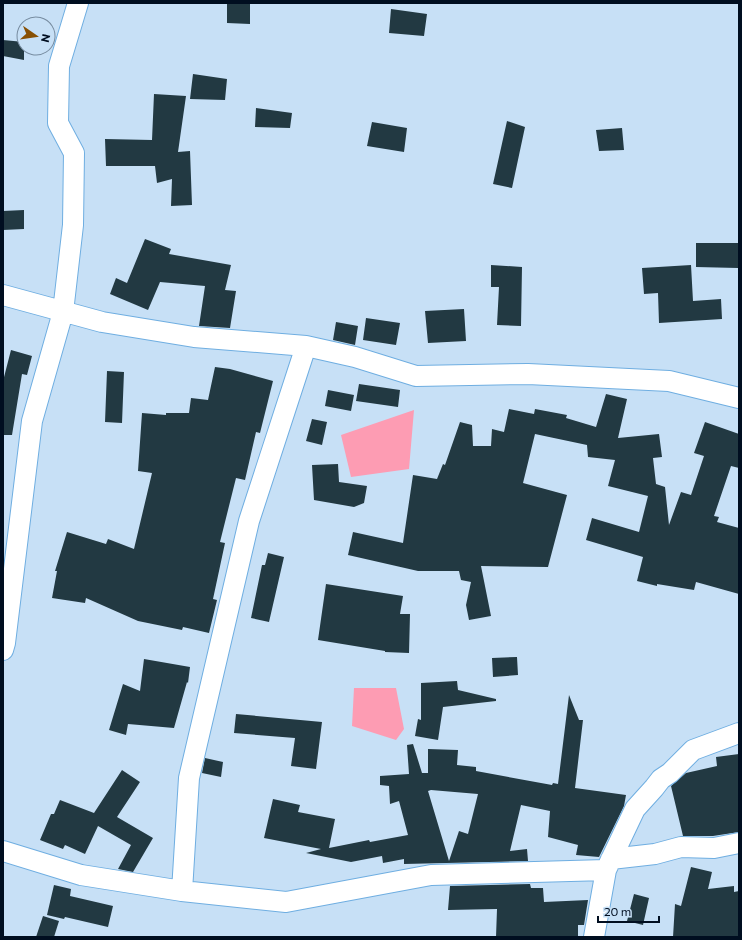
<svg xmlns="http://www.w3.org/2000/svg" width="742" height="940" font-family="Commissioner,sans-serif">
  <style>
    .green { fill: #fd9cb3 }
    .building { fill: #223942; fill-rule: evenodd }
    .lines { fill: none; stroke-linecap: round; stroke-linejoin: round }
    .street-casing { stroke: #6faee1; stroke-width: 22 }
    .street { stroke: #fff; stroke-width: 20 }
  </style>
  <rect width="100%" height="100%" fill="#c7e0f6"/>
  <!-- green -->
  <path class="green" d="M414,410l-5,59 -58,8 -10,-42z
    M354,688h42l8,41 -8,11 -44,-14z"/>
  <!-- building -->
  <path class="building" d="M227,3h23v21l-23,-1z
    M391,9l36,5 -3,22 -35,-3z
    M3,40l21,2v18l-21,-4z
    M193,74l34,5 -2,21 -35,-1z
    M154,94l32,2 -8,56 12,-1 2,54 -21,1 1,-27 -15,4 -2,-17h-49l-1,-27 47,1z
    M256,108l36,5 -2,15 -35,-1z
    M507,121l18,6 -13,61 -19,-4z
    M372,122l35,6 -3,24 -37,-6z
    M622,128l2,22 -25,1 -3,-21z
    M24,210v19l-21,1v-19z
    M145,239l26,10 -2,5 62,11 -6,25 11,1 -6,37 -31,-2 6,-40 -45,-4 -12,28 -38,-16 6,-16 11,5z
    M696,243h43l-1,25 -42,-1z
    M491,265l31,2 -1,59 -24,-1 2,-38h-8z
    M691,265l2,36 28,-2 1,20 -63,4 -1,-30 -14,1 -2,-26z
    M464,309l2,32 -38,2 -3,-32z
    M366,318l34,5 -4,22 -33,-5z
    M336,322l22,4 -3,19 -22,-5z
    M11,350l21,6 -5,19 -5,-1 -10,61h-9v-54z
    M215,367l15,2 43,12 -13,52 -4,-1 -11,48 -9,-2 -16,64 5,1 -12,56 4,1 -8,33 -26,-6 -1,3 -44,-9 -52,-23 -1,5 -33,-5 5,-27h-2l12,-39 39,12 2,-5 26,10 18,-76 -14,-2 4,-58 24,2v-2h23l2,-15 17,2z
    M107,371l17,1 -2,51 -17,-1z
    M359,384l41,6 -2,17 -42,-6z
    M328,390l26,5 -3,16 -26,-5z
    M606,394l21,5 -9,39 41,-4 3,23 -9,1 3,26 9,3 4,38 12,-33 10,3 13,-39 -10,-3 11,-31 34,12v34l-8,-2 -17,50 5,1 -2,5 22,6v66l-43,-12 -2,8 -37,-6v2l-20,-5 6,-24 -57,-17 6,-22 47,14 9,-36 -40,-10 7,-26 -27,-3 -1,-12 -52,-11 -12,49 44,12 -19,72 -67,-1 10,50 -22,4 -3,-15 5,-23 -10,-2 -2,-9h-41l-70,-16 5,-23 50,11 10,-68 24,4 6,-15 2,1 15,-43 12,3 1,21h18l1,-17 12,3 5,-23 25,5 1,-5 32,6 -1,3 30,9z
    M312,419l15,3 -5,23 -16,-4z
    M338,464l1,18 28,4 -3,17 -10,4 -40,-7 -2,-35z
    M268,553l16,4 -15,65 -18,-4 11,-53h3z
    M326,584l77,12 -3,18h10l-1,39 -24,-1v-1l-67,-11z
    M517,657l1,18 -25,2 -1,-19z
    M144,659l46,8 -2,16 -1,-1 -13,46 -46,-4 -2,11 -17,-5 14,-46 17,7z
    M457,681l1,9 38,9v2l-53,6 -5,33 -23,-4 3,-17 3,1v-37z
    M569,695l10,25h4l-8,68 51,7 -2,11 -25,51 -23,-2 2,-10 -30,-8 2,-26 -29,-6 -11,46 17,-2 1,12 -124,3v-5l-21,4 -1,-7 -31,6 -45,-9 15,-4 -57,-11 9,-39 27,6 -2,7 37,7 -6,29 40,-8 1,2 38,-7 -9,-34 -9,3 -1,-18 -9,-1v-9l29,-2 -2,-29 6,-1 9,29h6v-24l30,1 -1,15 19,2v4l76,14 1,-2 5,1zM431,790l47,4 -10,40 -9,-3 -10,30 -21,-70z
    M236,714l86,8 -6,47 -25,-3 4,-28 -61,-5z
    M739,754v78l-26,4h-30l-12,-50 15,-13 31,-7 -1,-9z
    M205,758l18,4 -2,15 -19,-4z
    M122,770l18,12 -23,35 36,21 -20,34 -15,-3 13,-24 -33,-19 -13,28 -20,-9 -2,4 -23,-9 11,-26h3l6,-14 34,13z
    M691,867l21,5 -4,17 26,-3v6l5,-1v46h-66l2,-33 6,2z
    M530,884l1,4h12l1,14 44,-2 -4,25h-6v12h-82l1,-28 -49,1 2,-24z
    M54,885l17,4 -1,7 43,10 -5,21 -43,-10 -1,2 -17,-4z
    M634,894l15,4 -6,27 -16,-4z
    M43,916l16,5 -5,16h-18z"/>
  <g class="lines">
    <defs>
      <path id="street" d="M3,295l99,27 92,15 112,9 49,11 61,19 112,-2 141,7 70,17
        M3,650l2,-7 27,-222 31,-109 10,-87 1,-72 -16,-30 1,-57 19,-63
        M3,851l78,24 101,16 7,-113 60,-257 57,-175
        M611,859l44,-5 26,-7 33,1 25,-5
        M182,891l104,11 145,-27 175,-5
        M594,937l12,-67 29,-61 19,-21 7,-9 9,-6 23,-23 46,-17"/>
    </defs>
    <!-- street casing -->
    <use href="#street" class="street-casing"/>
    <!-- street -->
    <use href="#street" class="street"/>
  </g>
  <!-- border -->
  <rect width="742" height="940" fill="none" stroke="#000e20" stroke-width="8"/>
  <!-- north arrow -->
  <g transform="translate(36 36) rotate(103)"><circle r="19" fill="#c7e0f6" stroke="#778ca0"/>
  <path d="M0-3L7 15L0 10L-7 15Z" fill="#885003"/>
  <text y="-6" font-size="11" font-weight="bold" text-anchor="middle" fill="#000e20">N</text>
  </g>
  <!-- scale -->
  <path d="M598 916v6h61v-6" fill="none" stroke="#000e20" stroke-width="2"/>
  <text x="604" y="916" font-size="12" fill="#000e20" stroke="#c7e0f6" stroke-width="3" paint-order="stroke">20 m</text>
</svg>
